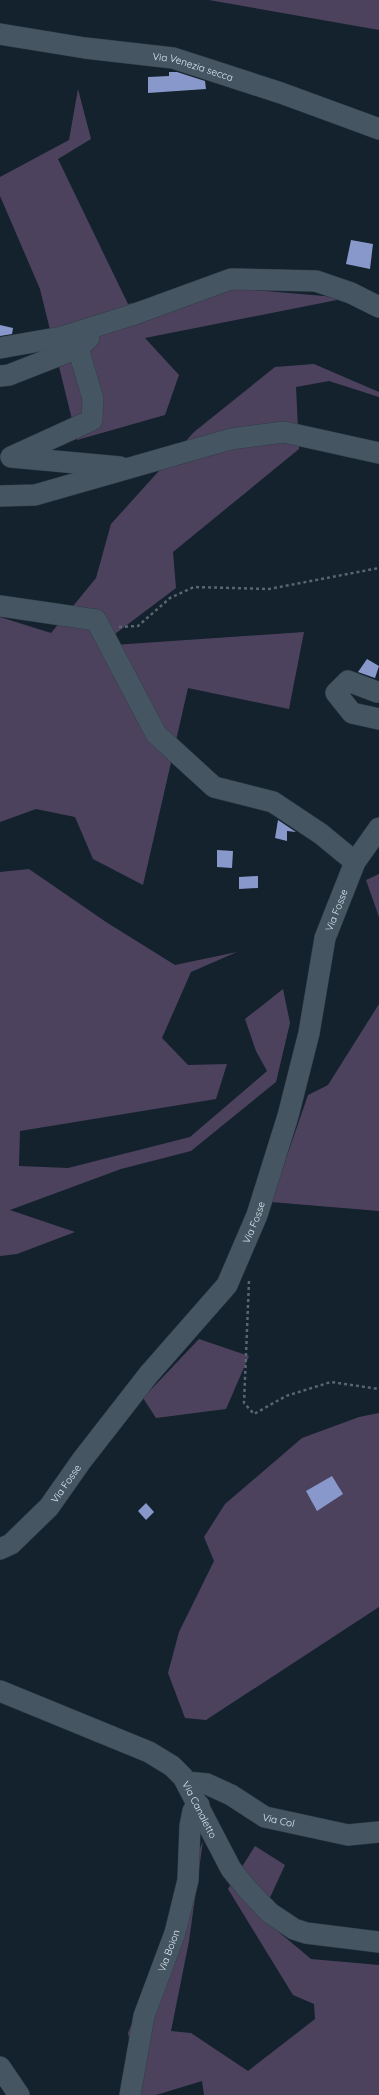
<svg xmlns="http://www.w3.org/2000/svg" width="379" height="2095" font-family="Quicksand,sans-serif">
  <style>
    .green { fill: #4d425e }
    .building { fill: #8998ca }
    .lines { fill: none; stroke-linecap: round; stroke-linejoin: round }
    .minor-casing { stroke: #323d46; stroke-width: 22 }
    .path { stroke: #596670; stroke-width: 2.5; stroke-dasharray: 3 3; stroke-linecap: butt }
    .minor { stroke: #455561; stroke-width: 21 }
    .labels { text-anchor: middle; dominant-baseline: central; stroke-width: 4; stroke-linejoin: round; paint-order: stroke }
    .street-label { font-size: 10px; fill: #e1ebf2; stroke: #0a1923 }
  </style>
  <rect width="100%" height="100%" fill="#13222d"/>
  <!-- green -->
  <path class="green" d="M209,0h170v30z
    M78,89l13,50 -33,20 70,145 80,-18 139,12 -202,40 34,37 -14,40 -88,25 -37,-151 -40,-93v-19l69,-37z
    M314,364l65,28v5l-50,-16 -33,6 3,62 -126,103 3,36 -77,58 205,-14 -15,77 -101,-21 -45,197 -50,-26 -18,-42 -39,-8 -36,13v-205l51,16 45,-55 15,-54 83,-92 81,-65z
    M29,869l77,53 69,43 62,-13 -46,20 -29,66 26,27 39,-1 -11,35 -196,32 -1,35 49,2 122,-31 77,-66 -11,-20 -11,-32 38,-30 7,34 -14,59 -85,69 -70,18 -111,41 65,22 -58,22 -17,2v-384z
    M379,874v43l-13,-37z
    M379,1004v207l-108,-9 37,-107 20,-10z
    M199,1339l50,17 -23,53 -70,9 -13,-20z
    M379,1413v194l-173,113 -21,-2 -17,-45 11,-41 35,-71 -10,-24 21,-33 77,-66 57,-21z
    M203,1841l-14,100 -18,90 20,2 57,38 67,-52 -1,-15 -21,-9 -65,-106 27,-43 30,19 -24,52 50,42 68,6v130h-175l-2,-14 -46,14h-16l-12,-62z"/>
  <!-- building -->
  <path class="building" d="M169,72h8l28,9 1,8 -58,4v-16l21,-1z
    M351,240l22,4 -3,25 -24,-5z
    M0,325l13,3 -1,6 -12,2z
    M367,659l12,7 -4,12 -17,-6z
    M278,820l18,12 -9,-1v10l-12,-3z
    M217,850l16,1 -1,17 -15,-1z
    M258,876v12l-19,1v-12z
    M332,1476l11,18 -26,17 -11,-20z
    M146,1503l8,9 -8,8 -8,-9z"/>
  <g class="lines">
    <defs>
      <g id="minor">
        <path id="s1" d="M0,34l85,14 88,10 108,35 98,36"/>
        <path d="M0,348l62,-11 73,-23 96,-35 85,2 35,12 28,14"/>
        <path d="M78,348l15,51 -1,21 -81,37 109,10"/>
        <path d="M0,376l9,-1 69,-27 11,-10"/>
        <path d="M0,496l35,-1 196,-56 53,-7 95,21"/>
        <path d="M0,606l96,14 60,114 58,53 59,15 48,32 34,28"/>
        <path d="M377,692l-29,-11 -12,12 16,20 27,6"/>
        <path id="s2" d="M0,1549l11,-5 38,-37 33,-47 67,-86 78,-89 30,-70 31,-99 21,-83 16,-95 30,-76 24,-34"/>
        <path id="s3" d="M0,1691l149,61 23,14 11,11 48,92 17,21 22,23 24,16 12,4 73,9"/>
        <path id="s4" d="M186,1782l21,2 24,11 34,22 83,18 31,-3"/>
        <path d="M0,2067l19,28"/>
        <path id="s5" d="M130,2095l14,-79 31,-83 13,-53 2,-54 3,-15 6,-6"/>
      </g>
    </defs>
    <!-- minor casing -->
    <use href="#minor" class="minor-casing"/>
    <!-- path -->
    <path class="path" d="M119,627l19,-1 32,-28 24,-11 75,2 110,-21
      M249,1281l-5,122 10,11 32,-18 45,-14 48,7"/>
    <!-- minor -->
    <use href="#minor" class="minor"/>
  </g>
  <g class="labels">
    <!-- street labels -->
    <g class="street-label">
      <text stroke="none"><textPath href="#s1" startOffset="196">Via Venezia secca</textPath></text>
      <text stroke="none"><textPath href="#s2" startOffset="742">Via Fosse</textPath></text>
      <text stroke="none"><textPath href="#s2" startOffset="418">Via Fosse</textPath></text>
      <text stroke="none"><textPath href="#s2" startOffset="94">Via Fosse</textPath></text>
      <text stroke="none"><textPath href="#s3" startOffset="240">Via Canaletto</textPath></text>
      <text stroke="none"><textPath href="#s4" startOffset="102">Via Col</textPath></text>
      <text stroke="none"><textPath href="#s5" startOffset="150">Via Boion</textPath></text>
    </g>
  </g>
</svg>
